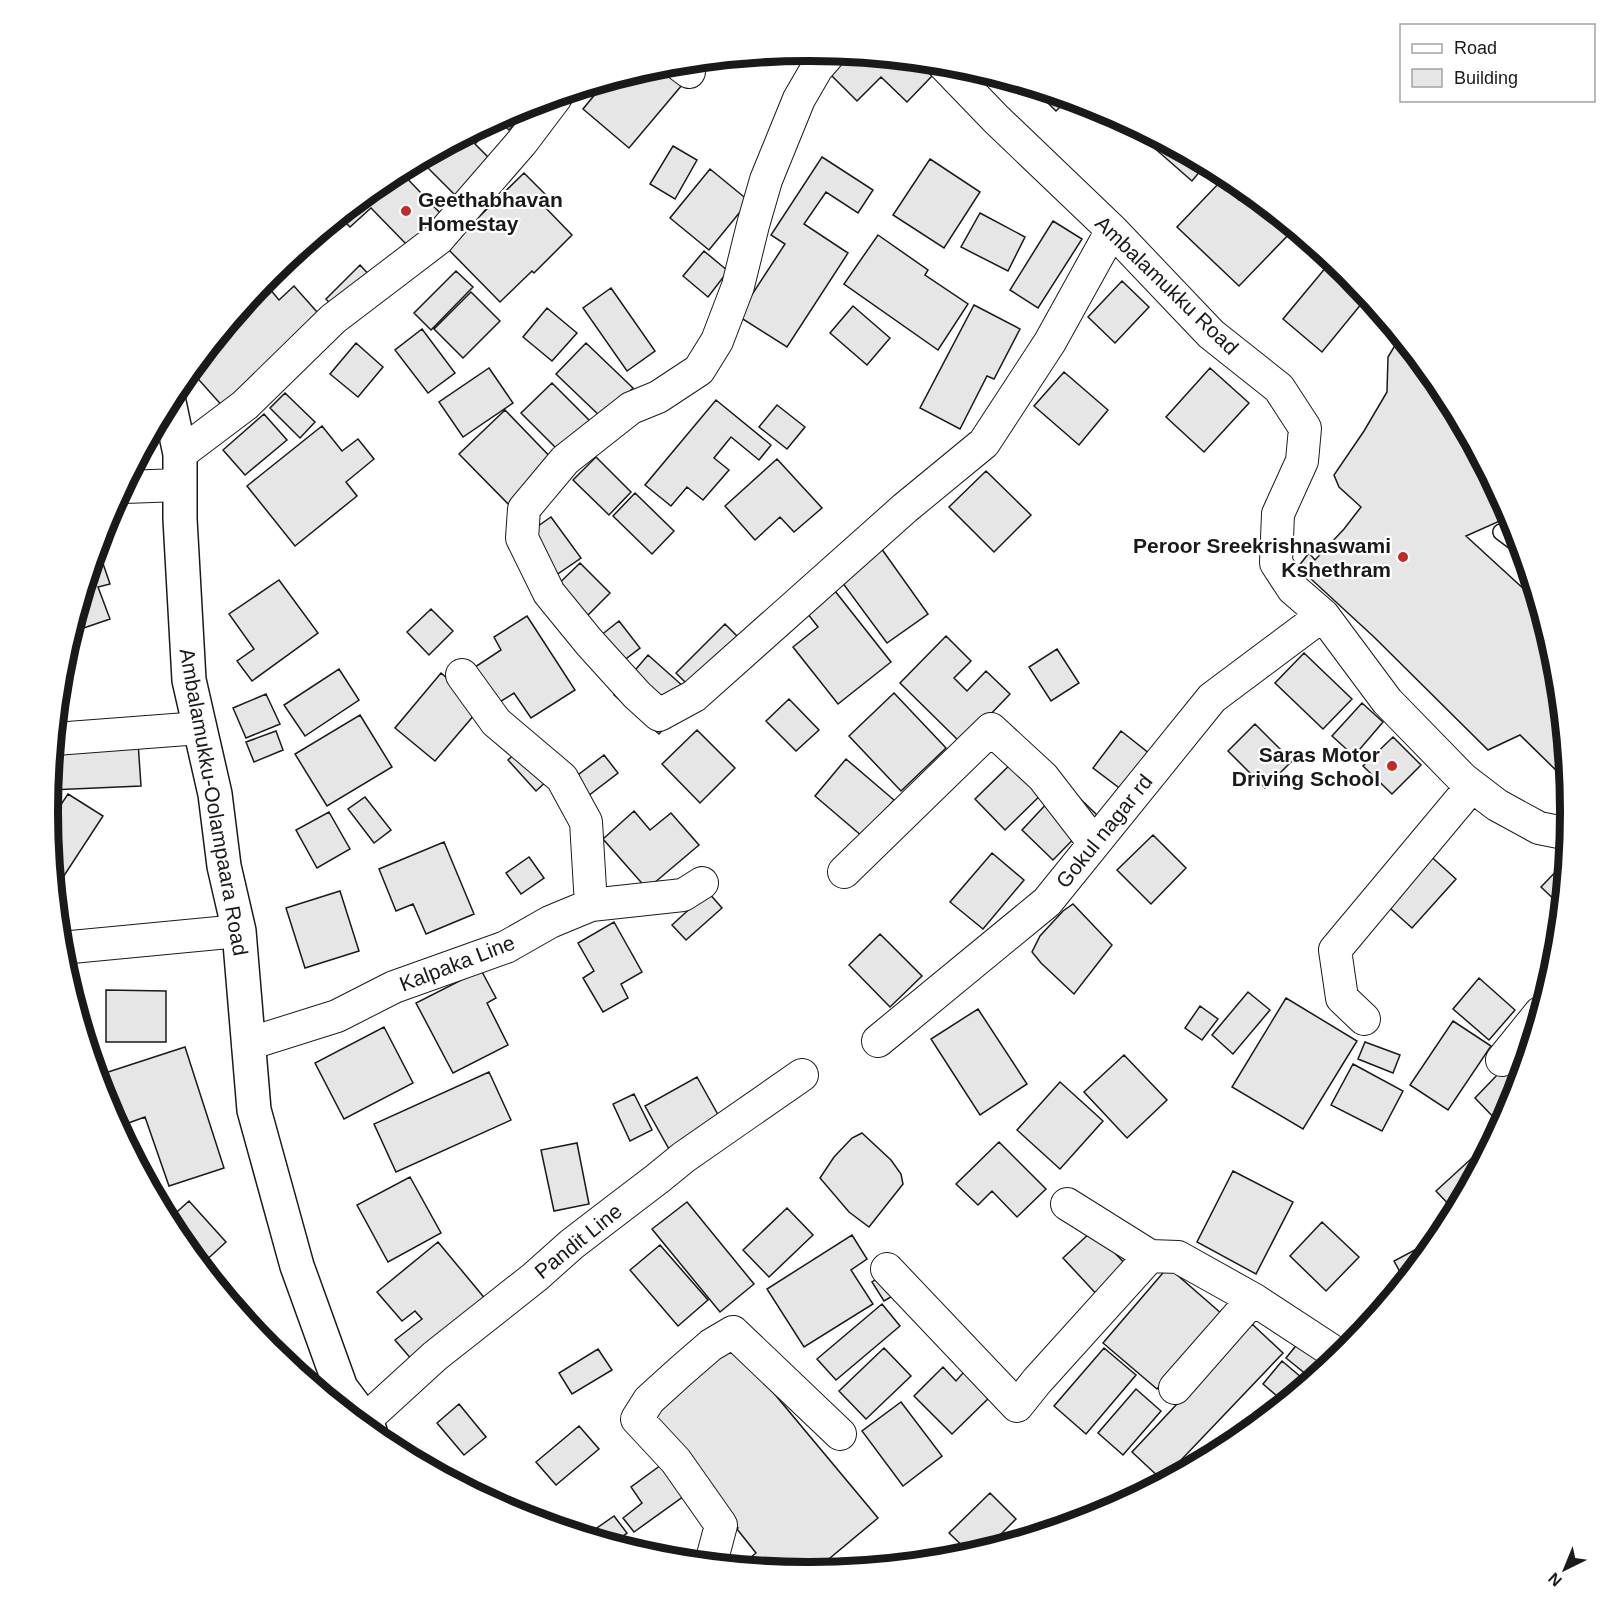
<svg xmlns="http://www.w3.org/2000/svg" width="1619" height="1623" font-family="Arial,sans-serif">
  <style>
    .building { fill: #e6e6e6; stroke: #1a1a1a; stroke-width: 1.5 }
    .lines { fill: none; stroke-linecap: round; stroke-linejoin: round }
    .lane-casing { stroke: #1a1a1a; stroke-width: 18 }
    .street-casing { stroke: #1a1a1a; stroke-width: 34 }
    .secondary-casing { stroke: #1a1a1a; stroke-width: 36 }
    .lane { stroke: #fff; stroke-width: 15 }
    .street { stroke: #fff; stroke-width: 32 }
    .secondary { stroke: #fff; stroke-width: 33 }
    .poi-dot { fill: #c62828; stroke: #fff; stroke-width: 2 }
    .labels { text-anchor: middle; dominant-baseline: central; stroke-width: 4.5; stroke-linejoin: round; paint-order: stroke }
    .poi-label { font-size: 21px; font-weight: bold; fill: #1a1a1a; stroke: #fff; text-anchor: end }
    .street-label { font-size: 21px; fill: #1a1a1a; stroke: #fff }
    .rim { fill: none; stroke: #1a1a1a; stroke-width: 8 }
  </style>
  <rect width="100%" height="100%" fill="#fff"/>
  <!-- building -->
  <path class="building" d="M846,54l70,7 16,15 -25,26 -26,-25 -24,24 -29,-29z
    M659,65l23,20 -53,63 -46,-39 23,-28z
    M1036,88l33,10 -13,13 -21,-21z
    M533,103l-24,27 -12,-11 21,-11z
    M1120,118l86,46 -14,17z
    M485,125l4,4 -14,15 24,24 -36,35 -43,-43z
    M673,146l24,14 -22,39 -25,-15z
    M822,157l51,33 -15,23 -32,-21 -22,32 44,29 -61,94 -49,-31 47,-72 -14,-9z
    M930,159l50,33 -36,56 -51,-33z
    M710,169l39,32 -40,49 -39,-32z
    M400,171l41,43 -33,32 -37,-38 -21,19 -10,-10 47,-39z
    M524,173l21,21 -6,7 33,34 -38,38 -2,-2 -32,31 -53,-54z
    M1220,182l19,18 9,-9 46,38 -55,57 -62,-59z
    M980,213l45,24 -17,34 -47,-24z
    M1053,221l29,18 -44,69 -28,-18z
    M878,235l50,35 -3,5 43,29 -30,46 -94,-66z
    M704,251l24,20 -20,26 -25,-21z
    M1332,260l16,13 19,24 -45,55 -39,-33z
    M360,265l14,15 -35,33 -13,-14z
    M456,271l17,16 -42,43 -17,-17z
    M1122,281l27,26 -34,36 -27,-26z
    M264,282l15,18 15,-14 31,35 -100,88 -34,-38z
    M611,288l44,63 -28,20 -44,-63z
    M471,292l29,29 -37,37 -29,-29z
    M974,305l46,24 -26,50 -7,-3 -27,53 -40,-21z
    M853,306l37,32 -23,27 -37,-32z
    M547,308l30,25 -25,28 -29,-24z
    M422,329l33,44 -27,20 -33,-43z
    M1400,337l43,52 68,127 -45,20 72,66 18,61 12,113 -4,2 -44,-43 -32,15 -114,-113 -76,-70 11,-14 6,7 29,-31 17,-22 -22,-20 -5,-12 30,-44 23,-39 1,-35z
    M356,343l27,24 -25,30 -28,-23z
    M586,343l47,45 -30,31 -47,-45z
    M489,368l24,35 -50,34 -24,-35z
    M1210,368l39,35 -45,49 -38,-35z
    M1064,372l44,38 -29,35 -45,-39z
    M552,383l38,38 -31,30 -38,-38z
    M285,393l30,29 -15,16 -30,-30z
    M716,400l55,45 -12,15 -28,-23 -17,21 15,12 -26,30 -16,-13 -16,19 -26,-21z
    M777,405l28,22 -18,22 -28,-22z
    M505,410l55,57 -45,44 -56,-57z
    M264,414l23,26 -42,35 -22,-25z
    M322,426l20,25 16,-12 16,20 -28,23 11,14 -62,50 -48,-60z
    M596,457l35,35 -22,23 -36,-35z
    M777,459l45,49 -28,24 -14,-15 -25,23 -30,-34z
    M986,471l45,44 -37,37 -45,-45z
    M635,493l39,38 -22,23 -39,-38z
    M551,517l30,41 -41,28 -29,-41z
    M104,526l6,18 -12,5 12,35 -12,3 12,32 -38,13z
    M881,548l47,66 -41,29 -48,-65z
    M580,563l30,30 -25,25 -40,-21z
    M279,580l39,53 -66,48 -15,-20 17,-12 -25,-35z
    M835,591l56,71 -53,42 -45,-57 25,-20 -11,-14z
    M431,609l22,22 -24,24 -22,-23z
    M527,616l48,74 -44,28 -17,-25 -19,12 -23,-36 29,-19 -7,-13z
    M619,621l21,27 -38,29 -21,-26z
    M725,624l13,13 -49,49 -13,-13z
    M946,636l25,25 -17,17 13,13 19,-20 24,23 -48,50 -62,-61z
    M1057,649l22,34 -28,18 -22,-34z
    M1304,653l48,46 -29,30 -48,-46z
    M648,655l45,40 -34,39 -45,-39z
    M339,669l20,31 -54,36 -21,-31z
    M441,673l40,34 -46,54 -40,-33z
    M894,693l52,55 -45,43 -52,-55z
    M266,694l14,30 -34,14 -13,-30z
    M789,699l30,31 -23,21 -30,-30z
    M1362,703l21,19 -29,34 -22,-20z
    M360,715l32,52 -65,39 -32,-52z
    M1255,724l37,37 -27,27 -37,-37z
    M697,730l38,38 -35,35 -38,-39z
    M276,731l7,19 -29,12 -8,-20z
    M1121,731l29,23 -28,36 -29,-22z
    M1393,737l28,28 -29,29 -29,-28z
    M138,742l3,44 -91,4 4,-43z
    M522,747l28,31 -14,13 -28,-31z
    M604,755l14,18 -30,23 -14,-18z
    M1020,755l30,31 -45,44 -30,-31z
    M846,759l48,41 -31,37 -48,-41z
    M1065,784l32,31 -44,45 -31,-30z
    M68,794l35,22 -47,72 -7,-67h1z
    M365,797l26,33 -17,13 -26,-34z
    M634,811l16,19 21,-17 28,32 -52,44 -44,-50z
    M329,812l21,37 -33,19 -21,-38z
    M1153,835l33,33 -35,36 -34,-34z
    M444,842l30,72 -48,20 -13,-30 -17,7 -17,-42z
    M1426,852l30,27 -44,49 -30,-27z
    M992,853l32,27 -41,49 -33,-27z
    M529,857l15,21 -23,16 -15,-21z
    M1566,861l-4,46 -21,-20z
    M340,891l19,60 -54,17 -19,-60z
    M708,892l14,16 -36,32 -14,-15z
    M1073,904l39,41 -38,49 -33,-31 -9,-11 8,-16 23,-25z
    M614,922l28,50 -21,12 7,14 -25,14 -20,-34 11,-7 -16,-28z
    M880,934l42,42 -32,31 -41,-42z
    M481,970l15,28 -9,5 21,42 -55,28 -37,-70z
    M1479,978l36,32 -26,30 -36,-31z
    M106,990l60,1v51h-60z
    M1248,992l22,18 -37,44 -21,-19z
    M1286,998l71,43 -54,88 -71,-42z
    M1200,1006l18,13 -16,21 -17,-12z
    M978,1009l49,75 -47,31 -49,-76z
    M1453,1021l38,25 -43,64 -38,-25z
    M384,1027l29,56 -69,36 -29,-56z
    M1365,1042l35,13 -7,18 -35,-14z
    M1526,1045l3,4 -16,54 -12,22 -26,-27z
    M185,1047l39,121 -55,18 -24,-69 -25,9 -18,-52z
    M1124,1055l43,45 -40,38 -43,-46z
    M1353,1064l50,27 -21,40 -51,-26z
    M489,1072l22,48 -115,52 -22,-48z
    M697,1077l24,43 -52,29 -24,-43z
    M1060,1082l43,39 -43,48 -43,-39z
    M634,1094l18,36 -22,11 -17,-37z
    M862,1133l29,27 10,14 2,10 -34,43 -20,-15 -29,-34 14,-21 18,-19z
    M999,1142l47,47 -29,28 -25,-26 -14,14 -22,-21z
    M577,1143l12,61 -35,7 -13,-61z
    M1484,1147l3,4 -32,60 -19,-20z
    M1233,1171l60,31 -37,72 -59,-32z
    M410,1177l31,56 -53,29 -31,-57z
    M189,1201l37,41 -25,23 -25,-31 -8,-14z
    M687,1202l67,82 -34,28 -68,-83z
    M787,1208l26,27 -44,42 -26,-27z
    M1322,1222l37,35 -33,34 -36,-35z
    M1093,1230l38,40 -30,29 -38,-41z
    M852,1235l15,24 -16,11 22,34 -69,43 -37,-58z
    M1441,1236l-36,45 -11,-20z
    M438,1242l49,59 -74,60 -18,-21 27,-21 -7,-8 -13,10 -25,-29z
    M660,1245l48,55 -30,26 -48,-56z
    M1168,1267l54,47 -65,75 -54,-46z
    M884,1274l12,20 -12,7 -12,-19z
    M882,1304l18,22 -64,54 -19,-21z
    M1252,1324l31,29 -121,127 -30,-28z
    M1304,1336l25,30 -17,13 -26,-21z
    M732,1343l146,175 -66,55 -72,-7 16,-13 -19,-24 1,-1 -93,-112z
    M884,1348l27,28 -45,43 -27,-28z
    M1104,1348l32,27 -50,59 -32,-28z
    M598,1349l14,21 -40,24 -13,-21z
    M1282,1361l26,22 -24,19 -21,-18z
    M969,1366l26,26 -43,42 -38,-38 29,-29 13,14z
    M1136,1389l25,22 -38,44 -25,-22z
    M901,1402l41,54 -39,30 -41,-55z
    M459,1404l27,33 -22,18 -27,-32z
    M579,1426l20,23 -43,36 -20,-23z
    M668,1460l23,31 -57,41 -11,-14 19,-15 -11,-16z
    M990,1493l26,26 -31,31 -14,4 -22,-21z
    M614,1516l13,17 -15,11 -11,-4 -7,-10z"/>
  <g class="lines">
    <defs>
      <path id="lane" d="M1501,532l20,15"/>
      <path id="street" d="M831,52l-14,16 -18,31 -33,81 -13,45 -15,61 -21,55 -18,29 -41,27 -27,11 -66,52 -41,49 -2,29 27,55 40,49 48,53 22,20 35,-19 211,-188 79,-65 66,-101 62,-112
        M677,63l12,9
        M942,63l54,56 116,111 99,104 68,54 26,40 -3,33 -24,53 -2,49 17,26 30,26 64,86 76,78 34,26 42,23 30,6
        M180,454l65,-49 88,-86 105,-80 84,-97 34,-45
        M124,487l56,-2
        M462,675l34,47 66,56 24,44 5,83
        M55,739l145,-11
        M844,872l147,-143 52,48 51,66
        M61,948l178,-17
        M1364,1019l-22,-21 -7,-48 137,-164
        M878,1041l169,-139 165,-204 111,-83
        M248,1044l89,-28 57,-29 112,-40 44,-25 41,-17 92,-10 19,-12
        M1502,1060l38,-47
        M1067,1204l83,52 28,1 75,42 87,57
        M887,1269l130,137 20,-25 113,-125
        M1175,1388l78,-89
        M365,1420l70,-64 100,-79 37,-33 43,-33 42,-32 27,-22 118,-82
        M711,1563l10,-38 -45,-64 -39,-42 12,-19 32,-29 30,-26 22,-13 107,102"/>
      <path id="secondary" d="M169,402l11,52v65l9,161 26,114 9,72 15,65 15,179 43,156 44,122 24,32 5,11"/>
    </defs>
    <!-- lane casing -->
    <use href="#lane" class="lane-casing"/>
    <!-- street casing -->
    <use href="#street" class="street-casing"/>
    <!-- secondary casing -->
    <use href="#secondary" class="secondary-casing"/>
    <!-- lane -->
    <use href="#lane" class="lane"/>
    <!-- street -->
    <use href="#street" class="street"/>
    <!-- secondary -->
    <use href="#secondary" class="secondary"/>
  </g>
  <!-- markers -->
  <g class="poi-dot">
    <circle cx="406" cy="211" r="6"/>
    <circle cx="1403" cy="557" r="6"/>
    <circle cx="1392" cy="766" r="6"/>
  </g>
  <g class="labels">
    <!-- poi labels -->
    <g class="poi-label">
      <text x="418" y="199" text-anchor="start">Geethabhavan<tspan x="418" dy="24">Homestay</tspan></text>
      <text x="1391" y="545">Peroor Sreekrishnaswami<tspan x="1391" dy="24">Kshethram</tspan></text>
      <text x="1380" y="754">Saras Motor<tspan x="1380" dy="24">Driving School</tspan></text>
    </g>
    <!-- street labels -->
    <g class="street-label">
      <text transform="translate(1167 285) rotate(44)">Ambalamukku Road</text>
      <text transform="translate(214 802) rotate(80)">Ambalamukku-Oolampaara Road</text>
      <text transform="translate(1104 831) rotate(-51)">Gokul nagar rd</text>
      <text transform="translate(457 963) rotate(-21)">Kalpaka Line</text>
      <text transform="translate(578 1241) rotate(-39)">Pandit Line</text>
    </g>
  </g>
  <!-- crop -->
  <path d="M0 0H1619V1623H0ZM808 61H810A750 750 0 0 1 1560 811V812A750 750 0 0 1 810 1562H808A750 750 0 0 1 58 812V811A750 750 0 0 1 808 61Z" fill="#fff" fill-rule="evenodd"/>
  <path class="rim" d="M808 61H810A750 750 0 0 1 1560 811V812A750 750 0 0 1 810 1562H808A750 750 0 0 1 58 812V811A750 750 0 0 1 808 61Z"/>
  <!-- legend -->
  <rect x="1400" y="24" width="195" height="78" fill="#ffffff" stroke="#a3a3a3" stroke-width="1.5"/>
  <rect x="1412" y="44" width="30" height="9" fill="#ffffff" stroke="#a3a3a3" stroke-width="1.5"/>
  <text x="1454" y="54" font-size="18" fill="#1a1a1a">Road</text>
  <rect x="1412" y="69" width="30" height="18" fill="#e6e6e6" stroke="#a3a3a3" stroke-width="1.5"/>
  <text x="1454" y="84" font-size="18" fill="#1a1a1a">Building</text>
  <!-- north arrow -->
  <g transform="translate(1565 1569) rotate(223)" stroke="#ffffff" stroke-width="4.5" paint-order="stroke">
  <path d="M0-4.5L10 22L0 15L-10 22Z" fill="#1a1a1a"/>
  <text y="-9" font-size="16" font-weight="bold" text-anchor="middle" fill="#1a1a1a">N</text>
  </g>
</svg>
